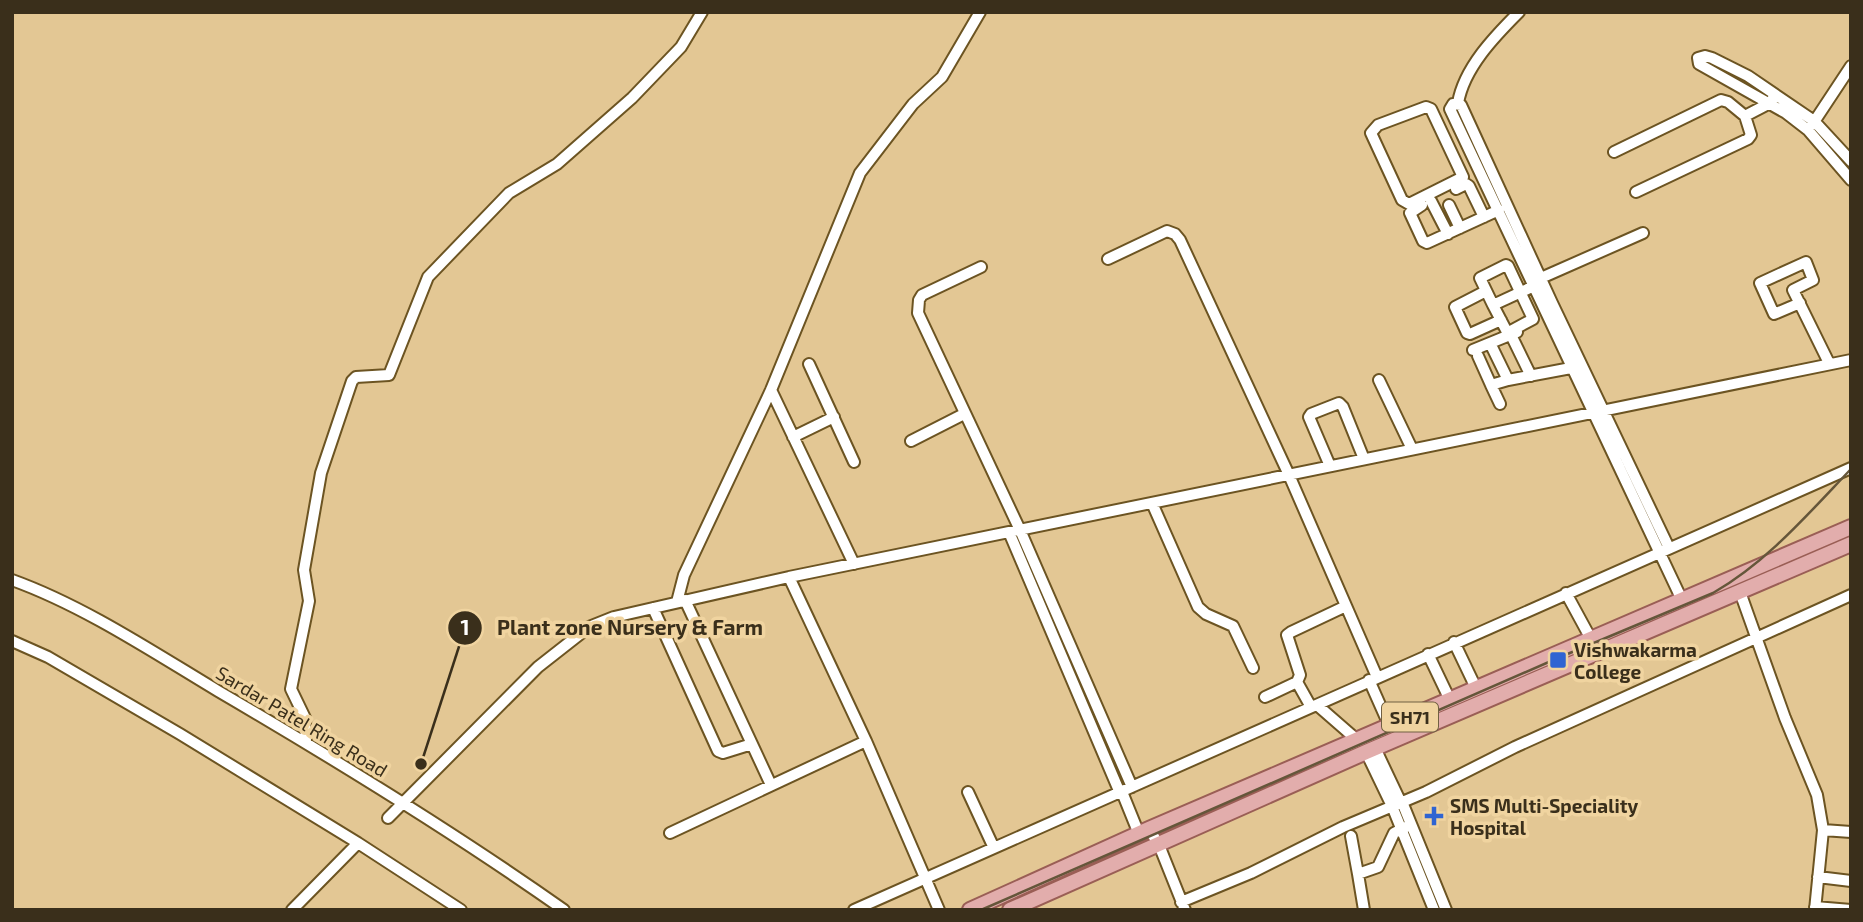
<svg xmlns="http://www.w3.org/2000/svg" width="1863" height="922" font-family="'Exo 2',sans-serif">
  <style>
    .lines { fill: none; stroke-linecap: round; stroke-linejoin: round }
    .minor-casing { stroke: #6c5422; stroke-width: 14 }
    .major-casing { stroke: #9a5e55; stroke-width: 18 }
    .minor { stroke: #fff; stroke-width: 10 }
    .major { stroke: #e2adac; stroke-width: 14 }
    .rail { stroke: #65563a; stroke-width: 2.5 }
    .poi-dot { fill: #2f64d2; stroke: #f0d4a0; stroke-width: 2.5 }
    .labels { text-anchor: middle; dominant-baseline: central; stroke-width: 7; stroke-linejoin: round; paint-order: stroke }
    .shield { fill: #f0d4a0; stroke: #716043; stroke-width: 2 }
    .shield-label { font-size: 18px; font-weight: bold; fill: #3a2f1b }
    .poi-label { font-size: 19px; font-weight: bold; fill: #3a2f1b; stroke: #f0d4a0; text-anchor: start }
    .street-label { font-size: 19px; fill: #3a2f1b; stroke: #f0d4a0 }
    .leader { fill: none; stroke: #3a2f1b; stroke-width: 2.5 }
    .callout-dot { fill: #3a2f1b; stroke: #f0d4a0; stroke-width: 2.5 }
    .mark-label { font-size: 21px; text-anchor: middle; font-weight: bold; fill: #fff }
    .callout-label { font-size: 21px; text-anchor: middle; font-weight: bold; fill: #3a2f1b; stroke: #f0d4a0; stroke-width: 7; stroke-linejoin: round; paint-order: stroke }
  </style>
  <rect width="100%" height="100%" fill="#e3c794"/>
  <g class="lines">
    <defs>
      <path id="minor" d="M1458,103c6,-35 36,-66 61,-91
        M1426,107l5,2 32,68 -54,27 -7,-4 -31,-67 7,-8z
        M1812,125l39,-59
        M1614,152l107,-52 7,2 17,14 25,-13 3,-5
        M1851,161l-37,-40 -66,-45 -36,-18 -7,-2 -7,2 1,6 87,49 22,17 43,50
        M1456,189l10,-5 3,2 15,31
        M1636,192l112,-53 3,-4 -6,-19
        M1431,201l17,33
        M1422,205l-12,8 13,28 4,2 72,-33
        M1449,205l11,23
        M1108,259l59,-28 8,3 5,6 109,235 88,202
        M981,267l-59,28 -3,5 -1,13 102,217 112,257
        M1541,278l102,-45
        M1486,291l-31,16 12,26 3,1 31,-14
        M1800,303l-26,11 -14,-31 46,-21 7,18 -20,10c12,24 24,49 36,73
        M1493,305l-13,-27 26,-13 2,1 25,53 -24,13 -3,-2 -13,-25 41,-19
        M1511,335l20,41
        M1490,343l18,37 63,-12
        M1473,350l44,-18
        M1478,356l13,29
        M809,364l45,98
        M1379,380l33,69
        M771,390l83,174
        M1500,404l-9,-19 17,-5
        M793,437l41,-20
        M911,441l53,-27
        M1330,466l-21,-49 2,-3 28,-11 4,4 21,52
        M1152,503l46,104 8,7 27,12 20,42
        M1009,532l111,261
        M1669,548l-117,-245 -91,-198 -8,-1 -3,5 232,491
        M789,577l77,164 73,169
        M12,580c72,26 141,72 206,111 118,69 234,140 346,219
        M1740,592l45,126 32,77 6,35 -8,80
        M1566,593l25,46
        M685,600l86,185
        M677,602l7,-27 87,-185 89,-217 53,-69 29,-27 38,-65
        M653,608l65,143 5,2 29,-9
        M12,641l36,16 132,77 178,109 103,67
        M1454,642l22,46
        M1428,654l22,46
        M1369,680l20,45
        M1265,697l32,-15
        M1317,705l39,34
        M1311,707l-14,-25 3,-7 -13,-40 4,-3 55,-26
        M306,742l-1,-24 -14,-29 18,-88 -5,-31 17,-97 31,-92 4,-4 33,-2 39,-98 81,-84 48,-29 75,-66 49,-51 21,-35
        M1375,748l26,55
        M1366,752l26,54 42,104
        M968,792l25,54
        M1122,792l17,42
        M1402,802l44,108
        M388,818l150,-151 51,-40 25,-10 175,-40 1062,-217
        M1149,829l10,16 26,65
        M1823,830l28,2
        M670,833l196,-92
        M1351,836l7,38 20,-7 16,-34 14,-7
        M1358,874l6,36
        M1818,877l33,4
        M1181,902l70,-29 92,-46 83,-35 89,-45 336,-152
        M1815,907l36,3
        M292,910l66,-67
        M854,910l997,-442"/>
      <path id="major" d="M970,910l179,-81 702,-302
        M1010,910l356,-158 485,-208"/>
    </defs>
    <!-- minor casing -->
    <use href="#minor" class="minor-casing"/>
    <!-- major casing -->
    <use href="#major" class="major-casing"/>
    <!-- minor -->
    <use href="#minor" class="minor"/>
    <!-- major -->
    <use href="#major" class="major"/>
    <!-- rail -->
    <path class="rail" d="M981,910l577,-252 155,-65c54,-31 95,-79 138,-124"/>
  </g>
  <!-- markers -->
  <g class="poi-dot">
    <rect x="1549" y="651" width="18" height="18" rx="3.5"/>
    <path d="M1430.5 805.5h7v7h7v7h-7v7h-7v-7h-7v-7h7z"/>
  </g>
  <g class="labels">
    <!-- shield labels -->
    <rect class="shield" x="1382" y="702.5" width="56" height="29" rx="5"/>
    <g class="shield-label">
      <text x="1410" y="717">SH71</text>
    </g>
    <!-- poi labels -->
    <g class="poi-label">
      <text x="1574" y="649">Vishwakarma<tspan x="1574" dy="22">College</tspan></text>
      <text x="1450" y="805">SMS Multi-Speciality<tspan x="1450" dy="22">Hospital</tspan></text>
    </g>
    <!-- street labels -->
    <g class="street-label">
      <text transform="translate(302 721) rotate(31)">Sardar Patel Ring Road</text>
    </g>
  </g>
  <!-- callouts -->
  <path class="leader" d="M421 764L465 628"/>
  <g class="callout-dot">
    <circle cx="421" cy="764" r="7"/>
    <circle cx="465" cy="628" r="18"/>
  </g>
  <g class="mark-label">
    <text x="465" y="635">1</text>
  </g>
  <g class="callout-label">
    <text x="630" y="635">Plant zone Nursery &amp; Farm</text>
  </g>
  <!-- border -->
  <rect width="1863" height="922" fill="none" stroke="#3a2f1b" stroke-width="28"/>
</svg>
